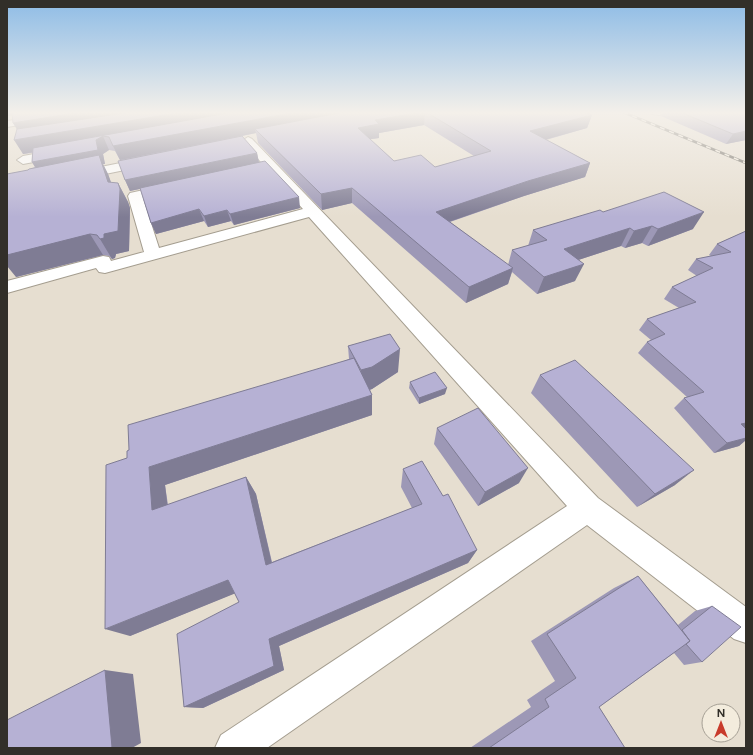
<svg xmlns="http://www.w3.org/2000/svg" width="753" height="755" font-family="Figtree,sans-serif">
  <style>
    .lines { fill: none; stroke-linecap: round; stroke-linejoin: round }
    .minor-casing { stroke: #a49d8f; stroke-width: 2 }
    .minor { fill: #fff; fill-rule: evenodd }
    .rail-casing { stroke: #646058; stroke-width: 2.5 }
    .rail { stroke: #f3ecdd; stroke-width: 1.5; stroke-dasharray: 5; stroke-linecap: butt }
    .wall { fill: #9d98b6; fill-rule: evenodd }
    .shaded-wall { fill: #7f7c94 }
    .building { fill: #b6b1d4; stroke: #7f7c94 }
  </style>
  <rect width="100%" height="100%" fill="#e6ded0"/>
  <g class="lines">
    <defs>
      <path id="minor" d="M65,112h23l-5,3 -76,12v-6z
        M651,112h14l-5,3 -8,-1z
        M248,137l4,2 346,359 148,109v36l-12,-4 -147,-114 -320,223h-52l6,-13 346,-229 -258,-289 -204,56 -6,-1 -3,-4 -89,25v-12l96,-25 6,1 2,4 33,-9 -16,-56 2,-3 41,-9 5,1 2,3 -2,3 -33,7 16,50 144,-39 -59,-66 -2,-2z
        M62,149l6,4 -2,3 -43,8 -6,-4 6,-4z
        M150,157l6,4 -2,3 -78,16 -5,-1 -2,-3 2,-3 5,-1z"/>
    </defs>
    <!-- minor casing -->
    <use href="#minor" class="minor-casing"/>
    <!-- minor -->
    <use href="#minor" class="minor"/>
    <defs>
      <path id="rail" d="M623,112l123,51"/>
    </defs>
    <!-- rail casing -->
    <use href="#rail" class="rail-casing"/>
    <!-- rail -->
    <use href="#rail" class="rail"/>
  </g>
  <!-- wall -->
  <path class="wall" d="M7,112h576l9,3 -5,13 -41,12 44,23 -5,14 -61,19 -74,26 58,43 4,-15 16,-4 5,-16 70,-18 90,17 -45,17 -6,-3 -17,5 -4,-2 -43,14 -3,21 -38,13 -25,-22 -4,12 -42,19 -114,-100 -30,7 -64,-67 -2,-10 -14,3 15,17 2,9 41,46 -66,17 -3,-4 -23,6 -4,-6 -48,13 -5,-11 -11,-34 -10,2 -5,-11 -5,-20 -5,-9 -6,-1 -6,4 2,10h-2l5,10 3,9h7l10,19 2,6 -1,43 -13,3 -1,4 -3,1 -3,-3 -6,-1 -87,22 12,-107 7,-3 -3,-5v-9l-9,1 -6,-25 -4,-6v-8l-6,1zM424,125l50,31 -39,11 -41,-6 -24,-22 9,-1v-5z
    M663,112h83v28l-20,4 -65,-28z
    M746,231v209l-7,6 -25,7 -40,-45 10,-10 3,-1 -49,-44 9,-11 4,-2 -12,-10 8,-11 32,-11 -15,-9 8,-12 25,-11 -9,-6 8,-11 15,-3 -2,-1 8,-11z
    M348,346l50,26 -26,17 -2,1 2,5v20l-207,70 3,20 78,-28 10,17 16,68 140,-54 -11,-21 2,-18 40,27 34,54 -9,13 -189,83 5,24 -81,38 -19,-1 55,-105 -4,-9 -105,43 -3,-178 2,-8 220,-91z
    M540,375l135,110 -38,22 -106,-114z
    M410,382l35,12 -26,10 -10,-16z
    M437,428l82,55 -41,23 -44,-62z
    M638,576l40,49 17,-14 17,-5 -10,56 -18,3 -10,-12 -75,54 26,41h-155l61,-41 -4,-7 28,-19 -24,-40 83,-53z"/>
  <!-- shaded-wall -->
  <path class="shaded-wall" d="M7,112h50l-39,2 -11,2z
    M81,112h83l-143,24 -8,-13z
    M183,112h50l-124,25 -6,-1 6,14 -6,4 2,10h-2l5,10 10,27 -77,-24 -9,-15 64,-21 -73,13 -9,-14z
    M297,112h69l-111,17 1,4 -136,27 -7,-14z
    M423,112h2l-1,13 -45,8v5l-21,3v-13l17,-8z
    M592,115l-5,13 -61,17 4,-14z
    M746,131v9l-20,4 7,-10z
    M257,153l2,10 -129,28 -5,-11z
    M590,163l-5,14 -61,19 -90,31 2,-15 92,-31z
    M118,183l10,19 2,6 -1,43 -13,3 -1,4 -3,1 -12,-20 4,-5z
    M352,188v15l-30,7 -1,-16z
    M299,197l1,11 -66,17 -4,-11z
    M199,209l5,12 -48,13 -5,-11z
    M227,210l4,11 -23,6 -4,-11z
    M704,212l-11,17 -45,17 10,-17z
    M652,226l-10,17 -17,5 9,-17z
    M630,228l-9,18 -64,21 7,-18z
    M90,234l13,21 -87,22 -9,-11v-27z
    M584,264l-9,17 -38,13 7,-17z
    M513,268l-5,16 -42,19 3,-16z
    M400,349l-2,23 -26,17 -10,3 -1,-22z
    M447,388l-2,6 -26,10v-6z
    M372,395v20l-207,70 5,41 -18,-16 -3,-43z
    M746,423v6l-5,-5z
    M746,438v2l-7,6 -25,7 13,-10z
    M528,468l-9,15 -41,23 7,-14z
    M694,470l-19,15 -38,22 18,-13z
    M246,477l10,17 19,83 -9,-12z
    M477,550l-9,13 -189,83 5,24 -81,38 -19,-1 85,-68z
    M228,580l13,11 -111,45 -25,-7z
    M105,670l28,4 8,69 -9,5h-22z"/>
  <!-- building -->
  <path class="building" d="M22,112h59l-68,11 -1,-10z
    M131,112h52l-169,28 3,-11z
    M233,112h64l-184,34 -4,-9 -6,-1 -7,4 2,10 -66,12 1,-14z
    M344,112h79l-48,8 4,4 -21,4 36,33 27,-6 14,12 56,-16 -65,-39h157l9,3 -62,16 60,32 -62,18 -92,31 77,56 -44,19 -117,-99 -31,6 -66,-65z
    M680,112h66v19l-13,3z
    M242,136l15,17 -132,27 -7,-19z
    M99,155l9,27 10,1 2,6 -2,42 -14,3v4l-4,1 -3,-4 -7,-1 -83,21v-81l21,-4 1,-1z
    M265,161l34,36 -69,17 -3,-4 -23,6 -5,-7 -48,14 -11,-35z
    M664,192l40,20 -46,17 -6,-3 -18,5 -4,-3 -66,21 20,15 -40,13 -32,-27 35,-10 -14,-10 67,-20 3,2z
    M746,231v192l-5,1 5,5v9l-19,5 -43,-45 20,-6 -57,-50 18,-8 -18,-15 49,-17 -24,-15 41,-19 -17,-9 35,-7 -14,-8z
    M390,334l10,15 -28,18 -11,3 -13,-24z
    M354,358l18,37 -223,72 3,43 94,-33 20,88 156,-61 -19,-35 19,-8 21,35 5,-2 29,56 -208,89 5,27 -90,41 -7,-73 62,-32 -11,-22 -123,49 1,-164 21,-7v-7l2,-1 -1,-25z
    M575,360l119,110 -39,24 -115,-119z
    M435,372l12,16 -28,10 -9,-16z
    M478,408l50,60 -43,24 -48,-64z
    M638,576l52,65 -91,66 26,41h-136l60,-41 -4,-8 31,-21 -29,-44z
    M712,606l29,21 -39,35 -16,-18 4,-3 -8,-11z
    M105,670l7,77 -2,1h-103v-28z"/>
  <!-- sky -->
  <linearGradient id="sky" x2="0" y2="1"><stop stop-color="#8ebce6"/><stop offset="0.52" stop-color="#f4f0ea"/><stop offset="1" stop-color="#f4f0ea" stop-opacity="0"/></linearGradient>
  <rect width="753" height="217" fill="url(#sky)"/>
  <!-- border -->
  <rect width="753" height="755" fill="none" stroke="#322f29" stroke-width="16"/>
  <!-- north arrow -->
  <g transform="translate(721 723)"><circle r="19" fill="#f3ecdd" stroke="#a6a095"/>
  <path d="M0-3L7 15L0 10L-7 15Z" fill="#c83b2b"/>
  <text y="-6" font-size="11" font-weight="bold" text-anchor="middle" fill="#322f29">N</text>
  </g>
</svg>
